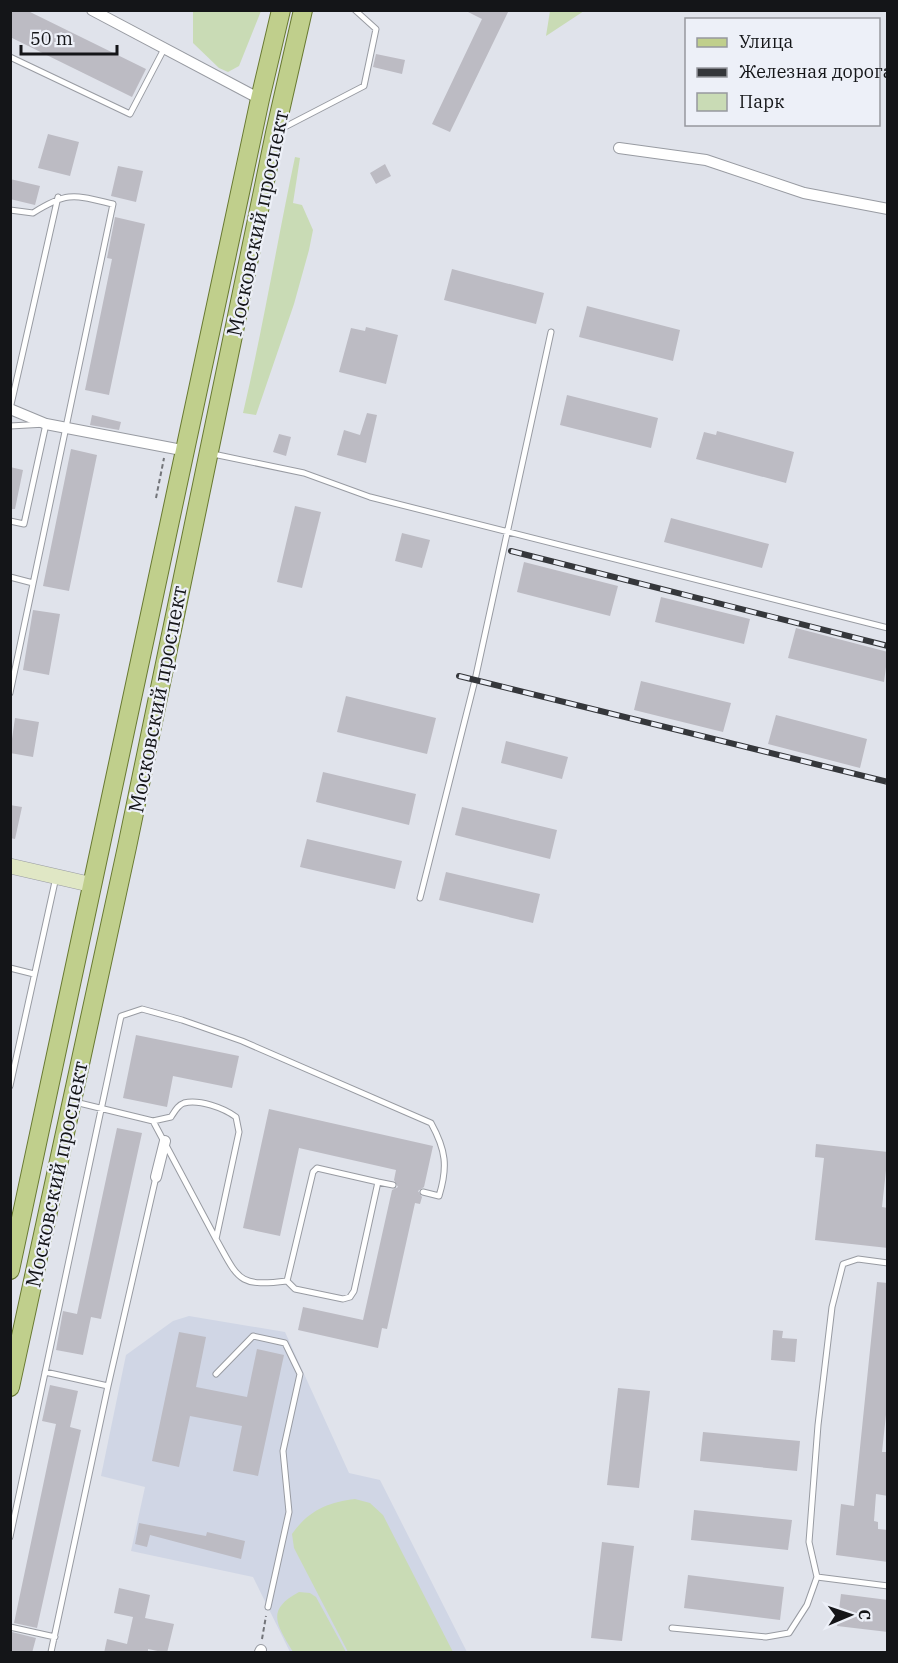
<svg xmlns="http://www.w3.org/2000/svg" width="898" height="1663" font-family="'IBM Plex Serif',serif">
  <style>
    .built { fill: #d0d6e5 }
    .green { fill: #c9dbb5 }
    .building { fill: #bcbbc3 }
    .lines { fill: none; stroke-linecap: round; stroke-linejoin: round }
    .lane-casing { stroke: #989ba2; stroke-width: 7 }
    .street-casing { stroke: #989ba2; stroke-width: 12 }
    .secondary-casing { stroke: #989ba2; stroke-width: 16 }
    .primary-casing { stroke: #687931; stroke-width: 20 }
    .path { stroke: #727479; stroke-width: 2; stroke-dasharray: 4.5 3; stroke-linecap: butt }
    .lane { stroke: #fff; stroke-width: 5 }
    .street { stroke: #fff; stroke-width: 10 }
    .secondary { stroke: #e0e7c5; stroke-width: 15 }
    .primary { stroke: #c0cf8c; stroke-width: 18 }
    .rail-casing { stroke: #35373b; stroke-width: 6 }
    .rail { stroke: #edf0f8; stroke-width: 4; stroke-dasharray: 11; stroke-linecap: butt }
    .labels { text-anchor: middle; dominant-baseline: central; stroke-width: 4.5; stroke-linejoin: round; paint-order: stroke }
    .street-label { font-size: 21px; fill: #141518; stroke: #edf0f8 }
  </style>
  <rect width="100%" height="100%" fill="#e0e3eb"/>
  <!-- built -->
  <path class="built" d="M189,1316l96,16 64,141 31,7 87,172h-177l-37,-75 -122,-26 14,-64 -44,-11 25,-121 47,-34z"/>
  <!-- green -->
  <path class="green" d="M193,11h68l-22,55 -11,6 -9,-4 -26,-25z
    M550,11v-1l34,1 -38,25z
    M295,157l5,1 -7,45 9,2 11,25 -4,20 -15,54 -38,111 -13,-2c20,-85 34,-171 52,-256z
    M355,1499l15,4 13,12 70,137h-105l-54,-104 -2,-14c16,-23 36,-32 63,-35z
    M299,1592l11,1 6,4 30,55h-53c-16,-27 -28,-42 6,-60z"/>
  <!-- building -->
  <path class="building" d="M10,10h16l120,59 -14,28 -122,-60z
    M464,10h45l-59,122 -18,-8 50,-105z
    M376,54l29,6 -3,14 -29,-7z
    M48,134l31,8 -9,34 -32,-8z
    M385,164l6,12 -15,8 -6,-11z
    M118,166l25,5 -7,31 -25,-6z
    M10,179l30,7 -5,19 -25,-6z
    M115,217l30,7 -36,171 -24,-5 27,-131 -5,-1z
    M452,269l92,24 -8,31 -92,-24z
    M587,306l93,24 -7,31 -94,-24z
    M366,327l32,8 -12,49 -47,-12 12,-44 14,3z
    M567,395l91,23 -7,30 -91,-23z
    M367,413l10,2 -11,48 -29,-8 7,-25 16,5z
    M92,415l29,7 -2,8 -29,-5z
    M717,431l77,21 -8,31 -90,-24 8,-27 12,3z
    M279,434l12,3 -5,19 -13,-4z
    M71,449l26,6 -28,136 -26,-5z
    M10,467l13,3 -8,39h-5z
    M295,506l26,6 -19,76 -25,-6z
    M671,518l98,26 -7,24 -98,-26z
    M402,533l28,7 -8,28 -27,-7z
    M524,562l94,24 -8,30 -93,-24z
    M661,597l89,22 -6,25 -89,-22z
    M33,610l27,4 -11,61 -26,-5z
    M796,628l92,24 -4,30 -96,-24z
    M641,681l90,22 -8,29 -89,-22z
    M346,696l90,22 -9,36 -90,-22z
    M776,715l91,24 -7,29 -92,-24z
    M15,718l24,4 -6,35 -23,-4z
    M506,741l62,16 -6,22 -61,-16z
    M323,772l93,22 -7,31 -93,-23z
    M10,805l12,2 -7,32 -5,-1z
    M462,807l95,23 -7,29 -95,-24z
    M307,839l95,22 -7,28 -95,-22z
    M446,872l94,22 -7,29 -94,-23z
    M136,1035l103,21 -7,32 -59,-12 -6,31 -44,-9z
    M269,1109l164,37 -9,41 -6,4 4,6 -2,7 -5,-1 -28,126 -5,-1 -4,20 -80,-18 5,-23 60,13 29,-130 6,-3 -4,-7 2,-10 -97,-22 -19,88 -37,-8z
    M117,1128l25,5 -41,186 -10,-2 -8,38 -27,-5 7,-39 14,3z
    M816,1144l72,8 -6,55 6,1v40l-73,-8 9,-82 -9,-1z
    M877,1282l11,1v113l-6,56h6v44l-12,-2 -2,27 4,1v7l10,1v32l-52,-7 5,-51 13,2z
    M773,1330l10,1 -1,7 15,1 -2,23 -24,-2z
    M179,1332l27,5 -10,50 51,10 10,-48 27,6 -26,121 -25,-5 9,-45 -52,-10 -11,51 -27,-6z
    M50,1385l28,6 -8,36 11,3 -44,198 -23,-5 42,-199 -14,-3z
    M618,1388l32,3 -11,97 -32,-3z
    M703,1432l97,9 -3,30 -97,-10z
    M694,1510l98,10 -4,30 -97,-10z
    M139,1523l67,13 1,-4 38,9 -4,18 -91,-24 -3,12 -12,-3z
    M602,1542l32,4 -12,95 -31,-3z
    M688,1575l96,12 -4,33 -96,-12z
    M119,1588l31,7 -5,23 29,6 -7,29 -19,-4v4h-44l3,-14 20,5 6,-27 -19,-4z
    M841,1594l47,6v32l-51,-6z
    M12,1632l24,6 -4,15h-22z"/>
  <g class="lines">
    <defs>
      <path id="lane" d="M10,57l120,57 34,-65
        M281,129l83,-43 12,-57 -21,-19
        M10,210l23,3c35,-22 41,-18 80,-9l-103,489
        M10,409l48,-212
        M10,426l36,-2 -22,100 -14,-3
        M213,454l91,19 66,24 518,131
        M10,577l23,6
        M420,898l55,-218 76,-348
        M10,968l24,6
        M10,1086l46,-209
        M75,1102l78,19 18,-4c4,-6 7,-12 13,-14 15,-4 40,5 52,14l3,15 -23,107c23,41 22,48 71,42l26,-109 4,-4 61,14 -24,109 -4,6 -7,2 -48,-10 -8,-8
        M153,1121l63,118
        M378,1182l15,3
        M45,1372l63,14
        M216,1374l37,-38 32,7 15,31 -17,77 6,61 -21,95
        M10,1537l111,-521 21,-7 40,11 60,21 189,82c15,27 17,44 8,73l-16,-4
        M817,1577l71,9
        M10,1627l45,10
        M672,1628l94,9 23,-4 18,-28 10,-28 -8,-35 9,-117 14,-118 11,-43 15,-5 30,4
        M51,1652l57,-266 48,-209"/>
      <path id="street" d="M92,10l168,89
        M619,148l87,12 98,33 84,16
        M10,409l36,15 141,27
        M156,1177l9,-36
        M260,1652l1,-2"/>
      <path id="secondary" d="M10,866l83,19"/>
      <path id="primary" d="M10,1270l250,-1171 21,-89
        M10,1387l117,-540 148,-714 28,-123"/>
    </defs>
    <!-- lane casing -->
    <use href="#lane" class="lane-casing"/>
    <!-- street casing -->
    <use href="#street" class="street-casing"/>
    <!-- secondary casing -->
    <use href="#secondary" class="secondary-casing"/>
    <!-- primary casing -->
    <use href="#primary" class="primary-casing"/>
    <!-- path -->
    <path class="path" d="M156,498l8,-40
      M262,1639l4,-23"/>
    <!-- lane -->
    <use href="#lane" class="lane"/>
    <!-- street -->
    <use href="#street" class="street"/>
    <!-- secondary -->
    <use href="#secondary" class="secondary"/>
    <!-- primary -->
    <use href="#primary" class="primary"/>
    <defs>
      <path id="rail" d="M511,551l377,95
        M459,676l429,106"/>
    </defs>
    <!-- rail casing -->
    <use href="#rail" class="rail-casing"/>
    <!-- rail -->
    <use href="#rail" class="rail"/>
  </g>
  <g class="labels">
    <!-- street labels -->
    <g class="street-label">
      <text transform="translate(257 223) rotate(-78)">Московский проспект</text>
      <text transform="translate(157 699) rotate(-79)">Московский проспект</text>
      <text transform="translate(56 1174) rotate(-78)">Московский проспект</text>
    </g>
  </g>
  <!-- border -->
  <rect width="898" height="1663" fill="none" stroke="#141518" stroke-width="24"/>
  <!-- legend -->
  <rect x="685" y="18" width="195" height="108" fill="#edf0f8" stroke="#96989e" stroke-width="1.5"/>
  <rect x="697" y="38" width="30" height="9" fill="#c0cf8c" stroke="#96989e" stroke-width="1.5"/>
  <text x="739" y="48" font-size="18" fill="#141518">Улица</text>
  <rect x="697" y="68" width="30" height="9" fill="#35373b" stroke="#96989e" stroke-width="1.5"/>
  <text x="739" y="78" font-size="18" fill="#141518">Железная дорога</text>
  <rect x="697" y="93" width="30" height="18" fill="#c9dbb5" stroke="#96989e" stroke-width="1.5"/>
  <text x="739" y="108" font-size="18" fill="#141518">Парк</text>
  <!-- north arrow -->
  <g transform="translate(850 1615) rotate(88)" stroke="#edf0f8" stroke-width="4.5" paint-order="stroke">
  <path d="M0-4.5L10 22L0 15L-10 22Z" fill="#141518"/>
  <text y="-9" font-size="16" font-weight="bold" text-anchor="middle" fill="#141518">С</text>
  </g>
  <!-- scale -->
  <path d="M21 45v9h96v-9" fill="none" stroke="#141518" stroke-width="3"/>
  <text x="30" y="45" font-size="18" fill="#141518" stroke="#edf0f8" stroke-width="4.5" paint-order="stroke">50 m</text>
</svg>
